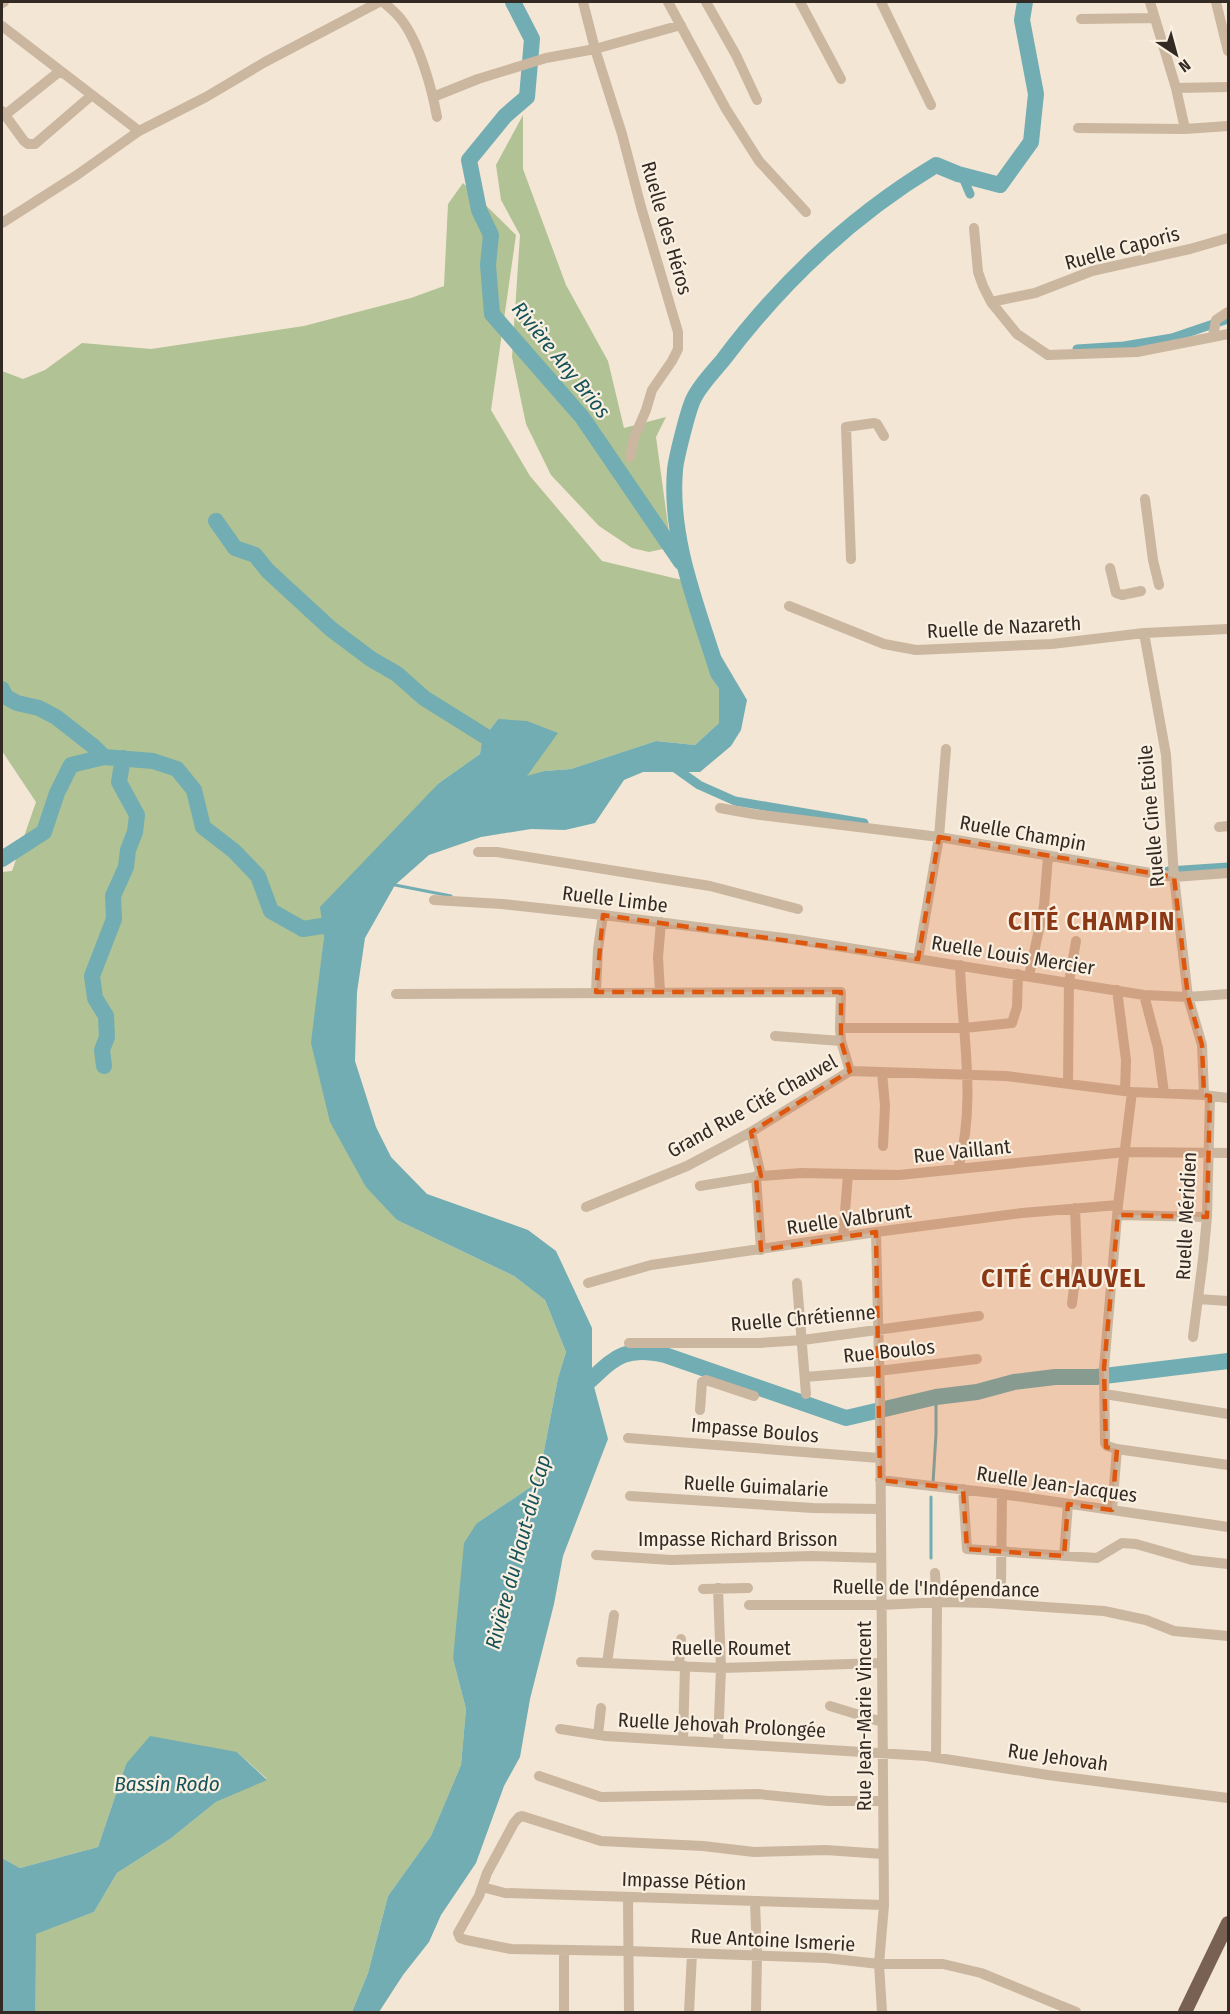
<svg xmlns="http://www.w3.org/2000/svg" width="1230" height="2014" font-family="'Fira Sans Condensed',sans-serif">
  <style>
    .green { fill: #b1c294 }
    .water { fill: #71adb2 }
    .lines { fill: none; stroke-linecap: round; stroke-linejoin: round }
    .stream { stroke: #71adb2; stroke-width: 3 }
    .canal { stroke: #71adb2; stroke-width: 9 }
    .river { stroke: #71adb2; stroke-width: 16 }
    .minor { stroke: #cbb6a0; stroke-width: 10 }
    .major { stroke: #786153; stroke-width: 14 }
    .marked { fill: #df570d; fill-opacity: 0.2; stroke: #df570d; stroke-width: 4.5; stroke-dasharray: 12 8; stroke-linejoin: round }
    .labels { text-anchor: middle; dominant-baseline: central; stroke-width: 4.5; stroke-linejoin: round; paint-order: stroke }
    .street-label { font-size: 20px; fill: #342a24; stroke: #faf0e1 }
    .water-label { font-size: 21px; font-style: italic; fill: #165259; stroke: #faf0e1 }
    .district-label { font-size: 26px; font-weight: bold; letter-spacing: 1.5px; fill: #8a3716; stroke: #faf0e1 }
  </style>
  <rect width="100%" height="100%" fill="#f3e6d5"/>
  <!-- green -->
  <path class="green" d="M523,115v54l43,116 42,76 16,67 42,-11 -10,20 14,103 -7,9 -14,3 -17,-4 -33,-22 -48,-51 -25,-51 -14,-67 8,-122 -19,-35 -5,-35z
    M463,183l53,52 -25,175 39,66 72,85 80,19 11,14 26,96v33l-24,22 -39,-4 -85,28 -27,2 -18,6 -28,-58 -16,21 -2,14 -41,29 -115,153 -12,107 85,177 117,56 31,24 21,52 -8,26 -20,104 -61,41 -24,136 13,50 -5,56 -30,71 -43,60 -20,77 -16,39h-317v-78l59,-22 23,-39 53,-34 46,-37 51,-23 -30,-27 -111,12 -28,83 -78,21 -18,-10v-986l10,-1 24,-69 -34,-51v-380l21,8 22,-9 37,-27 69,6 153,-23 107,-28 33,-12 4,-82z"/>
  <!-- water -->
  <path class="water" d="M721,656l26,44 -6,30 -10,16 -31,26h-57l-19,8 -29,43 -30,7 -34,-1 -50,8 -52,18 -34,30 -30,53 -8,54 -2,69 21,66 15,30 36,37 101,36 28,21 36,77v51l16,60 -45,117 -9,48 -24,95 -10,58 -16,29 -28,77 -35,52 -12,27 -26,33 -24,37h-27l16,-39 20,-77 43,-60 30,-71 5,-56 -13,-50 11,-116 13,-20 61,-41 20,-104 8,-26 -21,-52 -31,-24 -117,-56 -31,-33 -36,-65 -19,-79 13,-107 -4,-29 119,-124 41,-29 2,-14 16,-21 29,2 31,12 -31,43 17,-5 27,-2 85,-28 39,4 24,-22v-33l-9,-29z
    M150,1736l87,16 30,28 -51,22 -46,37 -53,34 -23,39 -58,22 -1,78h-33v-154l18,10 78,-21 28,-83z"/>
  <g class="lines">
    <!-- stream -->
    <path class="stream" d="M395,885l56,11
      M933,1483l3,-49v-37
      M931,1497v61"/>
    <!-- canal -->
    <path class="canal" d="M962,175l8,19
      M1077,349l47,-3 48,-8 56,-19
      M671,765l28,20 36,16 129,22
      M1168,871l60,-4"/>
    <!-- river -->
    <path class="river" d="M513,2l19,37 -5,58 -22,19 -36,44 10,50 12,25 -3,30 4,49 90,103 99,145
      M216,521l19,27 20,7 13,16 63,58 40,30 26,15 27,24 80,50
      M723,680l-5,-7c-20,-65 -49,-133 -43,-203 1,-12 13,-59 18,-70 6,-14 20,-28 30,-40 58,-77 130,-145 213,-195l22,9 42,11 31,-43 5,-48 -14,-74 3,-18
      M2,689l4,8 11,6 22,5 17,9 37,29 11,11
      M2,859l42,-27 13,-39 14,-28 33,-8 49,4 24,8 17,21 9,37 31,24 24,25 13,35 32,18 19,-3 21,1
      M104,1066l-2,-16 5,-13 -1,-21 -11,-18 -3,-22 22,-57 -1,-23 13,-29 2,-17 7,-18 2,-17 -18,-33 4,-24
      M578,1391c33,-27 39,-47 87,-36l181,63 90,-21 41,-5 37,-10 41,-5h41l132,-16"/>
    <!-- minor -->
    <path class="minor" d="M383,2c6,5 12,10 17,16 19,23 32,71 37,99
      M583,2l12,47 27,85 19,73 37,125v17l-6,12 -20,29 -6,20 -12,28 -4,19
      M668,2l58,107 33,52 47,51
      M706,2l30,53 21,45
      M800,2l41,77
      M881,2l50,103
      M1150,2l26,86 9,41
      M1216,2l12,49
      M2,3l2,-1
      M1081,19l74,-1
      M2,26l137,105
      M1176,88l52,-1
      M433,97l45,-18 68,-21 49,-9 86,-24
      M2,111l3,4 55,-44
      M5,115l19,26 4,3h7l57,-49
      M1078,128l107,1 43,-3
      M2,223l75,-48 62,-44 67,-34 59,-35 114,-60
      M974,228l4,44 5,14 8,16 26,32 31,21 89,-3 91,-18
      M991,302l44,-9 57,-22 98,-22 38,-11
      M1213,336l3,-16 12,-8
      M1145,499l8,61 6,25
      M851,559l-5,-132 28,-4 3,1 7,12
      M1110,568l6,25 6,2 19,-4
      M789,606l95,38 32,6 136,-6 92,-11 84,-4
      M1144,633l22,122 8,122 14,120 14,48 2,50
      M720,808l33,6 186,23 235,40 54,-4
      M1219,827l9,-1
      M478,852h19l213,34 88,23
      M434,900l68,4 101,11 189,24 352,56 44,2 40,-3
      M918,959l21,-122 7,-88
      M1029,976l15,-70 4,-49
      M1117,990l9,70 -1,31
      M596,992l2,-43 5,-34
      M660,992l-2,-35 3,-35
      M396,994l445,-2 -1,36h124l48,-5 5,-16 1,-33
      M1144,995l14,53 6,45
      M775,1036l66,5 -1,-13
      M841,1041l9,30
      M882,1072l3,34 -2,40
      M1068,1084l1,-102 7,-41
      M1132,1092l-14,113 -14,163 1,75 2,3 10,3 111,16
      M751,1132l10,44
      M958,1169c19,-68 4,-135 2,-204
      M756,1176l5,74
      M700,1186l61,-10 40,-3 98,2 226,-23 103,1
      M586,1207l101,-41 64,-34 99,-61 156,5 126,16 72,3 24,3
      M1118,1215l89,2
      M876,1232l4,169 4,504 -5,59 3,48
      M843,1237l5,-63
      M588,1283l63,-18 225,-33 146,-19 96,-8
      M797,1283l9,111
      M1198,1299l30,2
      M1072,1304l5,-43 -2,-53
      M1193,1337l10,-78 4,-42 3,-121
      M629,1343h131l43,-3 176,-24
      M805,1377l73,-6 99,-12
      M1105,1394l123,20
      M700,1410l2,-28 4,-2 48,16
      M628,1438l251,20
      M880,1480l122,14 226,33
      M963,1489l4,60 130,9 25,-15 14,1 56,16 36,4
      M630,1496l183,12 67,1
      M1112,1510l5,-61
      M596,1555l75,5 141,-4 68,2
      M1064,1556l4,-52
      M935,1573l2,29 -1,155
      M1001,1586l1,-92
      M718,1588l3,80 -3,75
      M703,1589l45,-1
      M749,1605h132l62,-3 45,1 116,8 42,9 28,11 54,5
      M581,1662l140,6 161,-5
      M607,1663l7,-48
      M679,1666l2,-27
      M830,1706l52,16
      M560,1729l46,7 320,20 122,19 180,23
      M598,1735l3,-27
      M683,1741l2,-75
      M539,1776l62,21 157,-3 70,7h55
      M883,1854l-57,-4 -72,2 -51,-6 -102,-5 -79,-25 -3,1 -5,6 -27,50 -8,23 -21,37 2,5 6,2 45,9 117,2 198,7 53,6h64l38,9 95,39
      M482,1887l23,6 379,12
      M628,1897l1,115
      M755,1902l2,53 -1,57
      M564,2012v-62
      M689,2012l3,-58"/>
    <!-- major -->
    <path class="major" d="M1185,2012l43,-89"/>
  </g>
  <!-- marked area -->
  <path class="marked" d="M939,837l235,40 14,120 14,48 2,50 6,1 -3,121 -89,-2 -14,153 2,79 11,2 -5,61 -44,-6 -4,52 -97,-7 -4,-60 -83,-9 -4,-248 -115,18 -5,-74h5l-10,-44 99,-61 -9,-30v-49h-245l7,-77 315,44z"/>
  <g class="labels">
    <!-- street labels -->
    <g class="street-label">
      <text transform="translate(667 228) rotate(74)">Ruelle des Héros</text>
      <text transform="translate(1122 248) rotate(-15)">Ruelle Caporis</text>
      <text transform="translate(1004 627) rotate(-3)">Ruelle de Nazareth</text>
      <text transform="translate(1151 816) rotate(-95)">Ruelle Cine Etoile</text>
      <text transform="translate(1023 833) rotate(10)">Ruelle Champin</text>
      <text transform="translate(615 899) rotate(7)">Ruelle Limbe</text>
      <text transform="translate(1013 955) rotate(9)">Ruelle Louis Mercier</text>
      <text transform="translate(752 1106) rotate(-29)">Grand Rue Cité Chauvel</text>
      <text transform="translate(962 1151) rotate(-6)">Rue Vaillant</text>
      <text transform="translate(1186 1216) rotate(-87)">Ruelle Méridien</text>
      <text transform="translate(849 1219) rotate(-8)">Ruelle Valbrunt</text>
      <text transform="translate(803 1318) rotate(-5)">Ruelle Chrétienne</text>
      <text transform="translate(889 1351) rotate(-6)">Rue Boulos</text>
      <text transform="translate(755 1430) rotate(5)">Impasse Boulos</text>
      <text transform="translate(1057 1484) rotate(8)">Ruelle Jean-Jacques</text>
      <text transform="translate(756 1486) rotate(3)">Ruelle Guimalarie</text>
      <text x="738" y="1539">Impasse Richard Brisson</text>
      <text transform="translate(936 1588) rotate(1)">Ruelle de l'Indépendance</text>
      <text x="731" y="1648">Ruelle Roumet</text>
      <text transform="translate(864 1716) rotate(-90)">Rue Jean-Marie Vincent</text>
      <text transform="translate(722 1725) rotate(3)">Ruelle Jehovah Prolongée</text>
      <text transform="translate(1058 1757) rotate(8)">Rue Jehovah</text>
      <text transform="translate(684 1881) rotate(2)">Impasse Pétion</text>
      <text transform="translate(773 1940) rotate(3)">Rue Antoine Ismerie</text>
    </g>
    <!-- water labels -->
    <g class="water-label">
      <text transform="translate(561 360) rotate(51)">Rivière Any Brios</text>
      <text transform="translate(518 1552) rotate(-75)">Rivière du Haut-du-Cap</text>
      <text x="167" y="1784">Bassin Rodo</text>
    </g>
    <!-- district labels -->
    <g class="district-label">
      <text x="1092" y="921">CITÉ CHAMPIN</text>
      <text x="1064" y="1278">CITÉ CHAUVEL</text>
    </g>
  </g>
  <!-- border -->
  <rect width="1230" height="2014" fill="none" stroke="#342a24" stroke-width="6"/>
  <!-- north arrow -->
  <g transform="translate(1176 54) rotate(144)" stroke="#faf0e1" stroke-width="4.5" paint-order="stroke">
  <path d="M0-4.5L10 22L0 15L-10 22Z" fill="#342a24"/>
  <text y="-9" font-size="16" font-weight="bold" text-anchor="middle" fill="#342a24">N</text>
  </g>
</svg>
